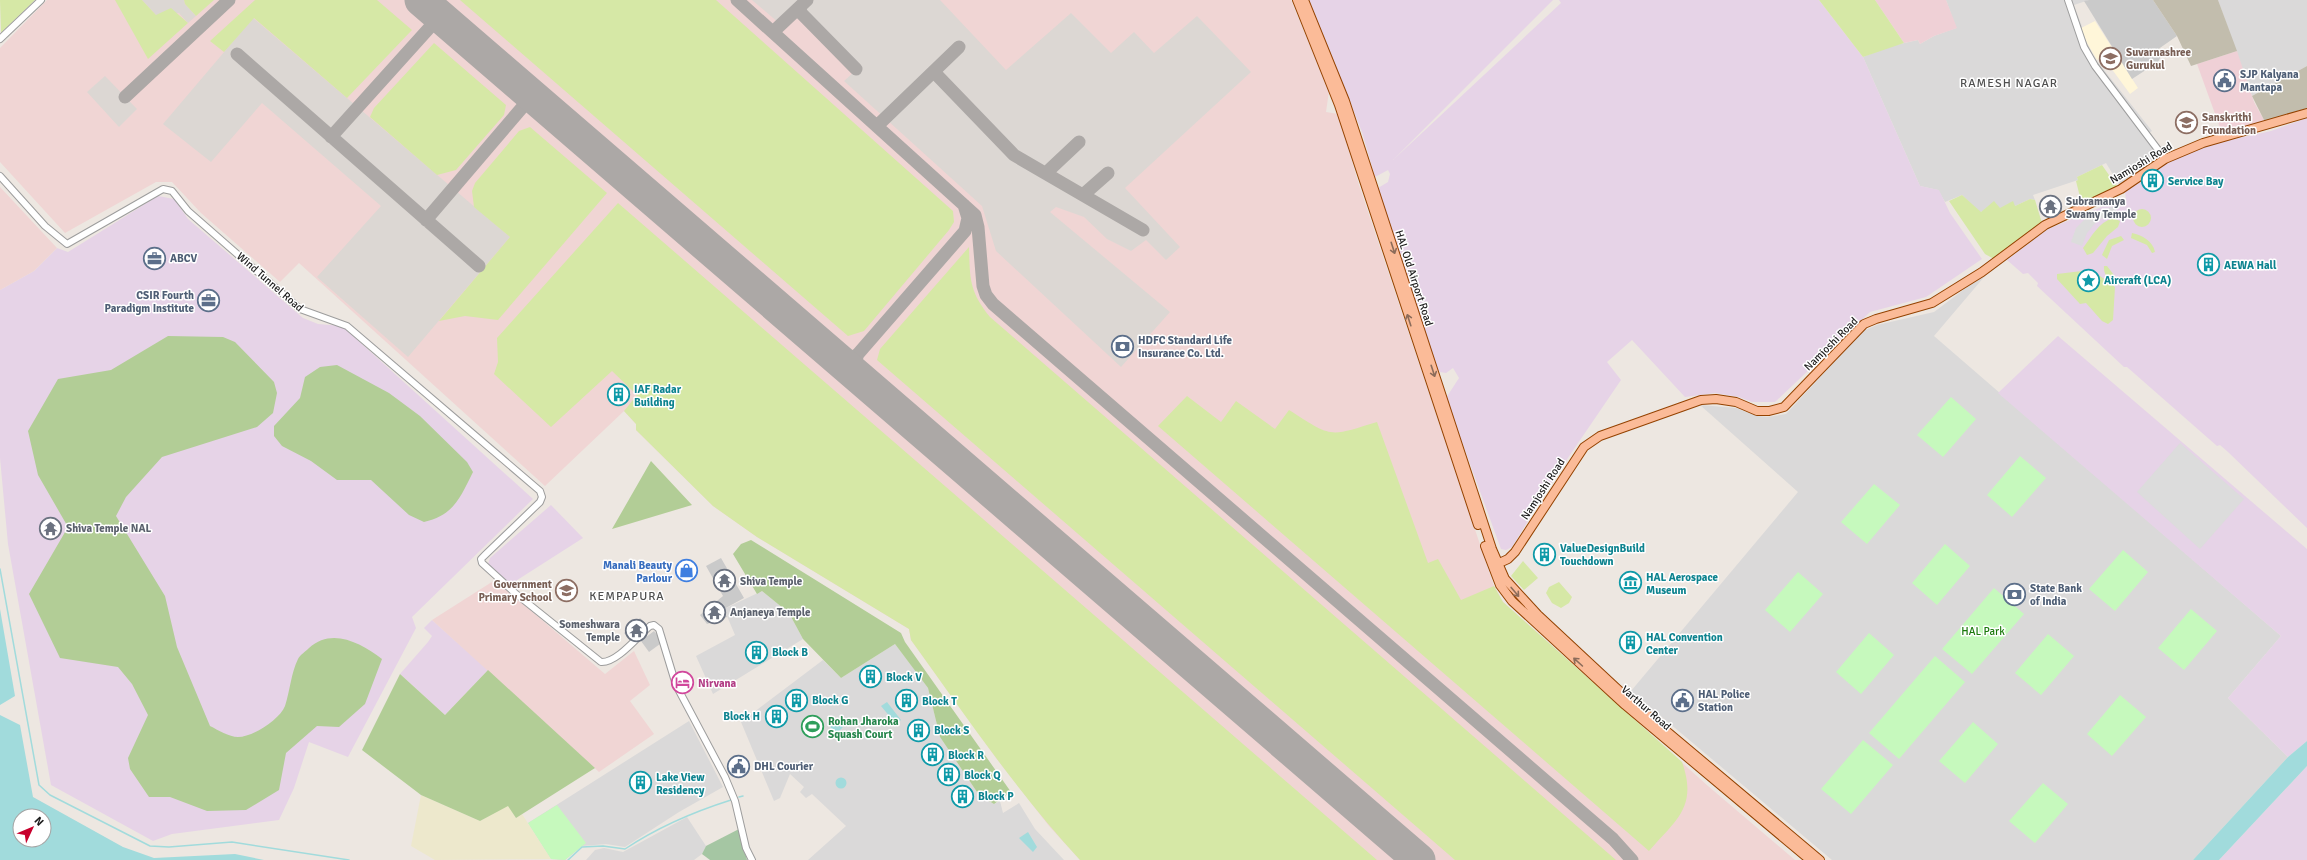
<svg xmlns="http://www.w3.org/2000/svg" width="2307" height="860" font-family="Signika,sans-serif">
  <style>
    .residential { fill: #dad9d9 }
    .commercial { fill: #efd0d6 }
    .industrial { fill: #e6d3e7 }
    .education { fill: #fff6d9 }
    .religious { fill: #cacaca }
    .military { fill: #f0d5d4 }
    .airport { fill: #dcd7d3 }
    .construction { fill: #c2bdad }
    .farmland { fill: #ede8cc }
    .grass { fill: #d6e8a6 }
    .forest { fill: #b2cd96 }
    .cemetery { fill: #a5c6a3 }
    .park { fill: #c6f9bd }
    .parking { fill: #dcdcdc }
    .water { fill: #a1dbdc; fill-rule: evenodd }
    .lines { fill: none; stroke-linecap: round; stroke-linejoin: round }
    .stream { stroke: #a1dbdc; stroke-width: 1.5 }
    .taxiway { stroke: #aca8a6; stroke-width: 13 }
    .runway { stroke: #aca8a6; stroke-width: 33 }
    .minor-casing { stroke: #9d9d9d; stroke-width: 8 }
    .major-casing { stroke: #944200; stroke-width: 10 }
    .minor { stroke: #fff; stroke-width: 6 }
    .major { stroke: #fbbb98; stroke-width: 8 }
    .oneway { stroke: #8c6c5a }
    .labels { text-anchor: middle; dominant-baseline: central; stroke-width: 3; stroke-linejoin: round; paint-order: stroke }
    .education-label { font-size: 11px; font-weight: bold; fill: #785e54; stroke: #fff; text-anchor: start }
    .service-label { font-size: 11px; font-weight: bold; fill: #4e5e75; stroke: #fff; text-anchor: start }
    .street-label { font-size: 11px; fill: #1c1c1c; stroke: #fff }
    .culture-label { font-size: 11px; font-weight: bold; fill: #0d838f; stroke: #fff; text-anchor: start }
    .worship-label { font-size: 11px; font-weight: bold; fill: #5b616d; stroke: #fff; text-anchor: start }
    .shop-label { font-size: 11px; font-weight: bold; fill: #366cbe; stroke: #fff; text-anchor: end }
    .park-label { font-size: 11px; fill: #1a790b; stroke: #fff }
    .hotel-label { font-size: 11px; font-weight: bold; fill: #b23c85; stroke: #fff; text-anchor: start }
    .leisure-label { font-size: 11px; font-weight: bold; fill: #27864d; stroke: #fff; text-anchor: start }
    .neighbourhood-label { font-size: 12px; letter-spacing: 1px; fill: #4f4f4f; stroke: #fff }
  </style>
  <rect width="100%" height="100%" fill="#ede7e1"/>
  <!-- residential -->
  <path class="residential" d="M1946,0h143l-15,5 19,51 59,75 -6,4 16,23 -42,28 -14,-23 -29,14 1,3 -45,15 2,5 -5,-1 -15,7 -35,6 -18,-17 -17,7 -7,-12 -18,-4 -57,-129 28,-11 27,-6 2,4 14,-8 22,-8z
    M2218,0h89v66l-55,30z
    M1990,270l-56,66 347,300 -53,62 60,59 -95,103h-361l-201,-169 167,-199 -98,-87 36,3 21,8 11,1 18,-3 77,-83 14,-6 57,-13z
    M762,591l27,22 14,26 -90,55 -17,-38 39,-21 -11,-26z
    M895,644l33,44 12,49 39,58 15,9 6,-3 3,12 16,-10 16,26 29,31h-256l38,-34 -34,-32 -6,4 -6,-6 4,-5 -14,-13 -10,24 -6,3 -33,-79 82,-62 18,18z
    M689,721l34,66 -44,25 -54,35 -19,-3 -24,2 -17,14 -14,-1 -23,-36z
    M687,817l19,29 -4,8 -8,6h-108l9,-10 9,-2 19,4z"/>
  <!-- commercial -->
  <path class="commercial" d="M1875,0h71l11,28 -23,8 -14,8 -2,-4 -14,3z
    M2237,51l17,51 11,20 -43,11 -25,-69z"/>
  <!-- industrial -->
  <path class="industrial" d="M1309,0h244l-160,160 168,-157 -2,-3h260l44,57 57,129 19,4 11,23 32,46 -56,38 -56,15 -95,90h-23l-13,-5 -24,-4 -30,4 -53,-57 -25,22 14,18 -64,94 -45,73 -6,3 -5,-1 -55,-151 13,-20 -6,-10 -7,5 -6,-1 -5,-6 -57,-178 10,-6 2,-8 -2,-4 -13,7 -13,-45z
    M2307,118v410l-79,-76 -8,-7 -3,1 -90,-79h-3l-87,-81 1,-3 -10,-10 -5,1 -16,-14 41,-31 68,-28 5,2 3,-1 2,-2 -1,-8 45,-32 32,-14 69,-15z
    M158,196l16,3 14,20 115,99 15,6 24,2 191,173 -121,118 4,11 -68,129 -39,-15 -15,46 -15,32 -107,14 -19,7 -102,-56 -43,-241 -8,-86v-168l34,-19 23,-23 11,4z
    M2058,336l249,213v192l-19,16 -60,-59 53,-62 -283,-243z
    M551,505l32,33 -72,46 -23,-20 2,-6z
    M432,620l56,50 -43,45 -45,-41 28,-32 4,-6 -8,-8z
    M2307,766v94h-88z"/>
  <!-- education -->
  <path class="education" d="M2095,21l43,67 -8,6 -27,-37 -6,3 -10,-17 -6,-15z"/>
  <!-- religious -->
  <path class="religious" d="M2089,0h64l24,36 -20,14 4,6 -3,6 -26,17 -48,-78z
    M721,558l23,40 -20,11 3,8 -20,7 -7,-9 23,-19 -17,-30z
    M640,618l8,9 -16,14 -8,-8z
    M654,631l4,5 2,8 -11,8 -8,-11z"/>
  <!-- military -->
  <path class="military" d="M47,0h1244l38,91 -3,21 12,2 21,71 135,401 9,16 205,184 87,74h-715l-31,-34 -53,-68 -85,-118 -2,-11 -152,-92 -44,-31 -77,-76v-6l-12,-13 -79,75 -246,-223 -19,19 -79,-69 -29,-31h-16l-91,51 -65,-71v-114z
    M0,187l57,61 -23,23 -34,19z
    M495,580l110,94 29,-23 16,34 -20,16 24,33 -55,38 -167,-152z"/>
  <!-- airport -->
  <path class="airport" d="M142,0h42l1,4 11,12 -8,7 -9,-10 -23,2z
    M752,0h188l66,70 65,-57 40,40 23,-21 20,21 43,-37 54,56 -126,116 55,59 -14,13 -20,-20 -15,11 -24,-12 -23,-22 -28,-10 -6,5 120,100 -49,55 -125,-116 -14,-45 -138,-125 10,-9 -55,-55 -5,-1 -8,7v6z
    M253,18l257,219 -102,120 -91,-80 64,-71 -119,-103 -51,59 -48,-38z
    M105,76l32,33 -18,18 -32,-35z"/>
  <!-- construction -->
  <path class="construction" d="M2153,0h65l19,51 -46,15 -14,-30z
    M2307,66v42l-42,14 -13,-26z"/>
  <!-- farmland -->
  <path class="farmland" d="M421,795l59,26 28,-16 8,13 6,-4 29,45 -116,1 -24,-14z"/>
  <!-- grass -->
  <path class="grass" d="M0,0h35l-34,33z
    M115,0h27l14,15 15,-7 17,15 -40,36z
    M184,0h30l-18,16 -11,-12z
    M255,0h122l35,30 -65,68 -93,-80 -30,34 -14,-11z
    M460,0h256l237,211 1,11 -5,8 -85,101 -16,5z
    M1819,0h56l29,43 -41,14z
    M434,43l72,62 -2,10 -48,55 -19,5 -67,-58 4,-9z
    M530,127l77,66 -109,127 -33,-4 -26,5 71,-84 -36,-30 -2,-16 3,-8 44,-52z
    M2102,165l16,23 -36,17 -6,-24 2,-1 -1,-3z
    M1962,195l19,17 13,-11 6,7 13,-7 2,5 15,-7 5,1 7,23 -48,36 -9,-5 -36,-53z
    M618,203l759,657h-297c-63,-68 -115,-145 -169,-220l-2,-11 -152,-92 -44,-31 -77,-76v-6l-12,-13 13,-16 -25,-24 -61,56 -57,-53 4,-12 -1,-24z
    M2133 218a9 9 0 1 1 18 0a9 9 0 1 1-18 0Z
    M2113,218l7,3 -2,6 -11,9 -14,17 -6,2 -4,-7c9,-12 15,-25 30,-30z
    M2132,233c10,2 21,8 23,19l-3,1 -5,-8 -16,-7z
    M2121,236l3,4 -12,6 -5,13 -5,-4 7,-15z
    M969,247c1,32 0,44 21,70l626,543h-161l-578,-500 3,-11z
    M2104,266h3l10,13 8,3v3c-11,0 -22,-7 -21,-19z
    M2082,271c15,0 22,8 33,16l-2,33 -5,4 -6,-3 -16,-18 -6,1 -23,-25v-5z
    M1187,396l34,26 15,-21 39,28 14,-19c44,28 39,27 88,12l51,141 10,-4 23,41 33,-14 9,16 179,160c16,45 -6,58 -33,89l-491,-425z
    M1523,561l15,17 -14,12 -13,-14z
    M1559,582l13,15 -3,6 -8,5 -9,-5 -6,-10 3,-6z"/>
  <!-- forest -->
  <path class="forest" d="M168,336l55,1 12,5 39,40 3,11 -4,20 -16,14 -95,30 -36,40 -10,19 49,80 12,51 33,79c8,4 19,11 28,11 15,0 42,-18 47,-31 5,-15 6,-33 13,-47 2,-4 8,-8 11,-11 23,-21 52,-5 73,11l-17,45 -26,23 -22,-1 -31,27 -7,37 -33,20 -39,1 -37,-14h-21l-19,-28 -2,-11 20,-43 -16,-31 -14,-17 -58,-9 -31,-64 39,-67 -30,-52 -10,-44 30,-52 53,-9z
    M337,365l52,28 31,23 47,46 6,10c-13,26 -19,43 -49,50l-15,-7 -38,-35h-34l-26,-19 -29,-15 -8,-10v-10l26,-28 5,-21 15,-10z
    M651,461l41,44 -80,24z
    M751,540l150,93 4,9 106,150 -17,12 -15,-9 -39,-58 -12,-49 -33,-44 -54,34 -38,-39 -14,-26 -27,-22 -5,3 -24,-40 8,-10z
    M488,670l107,98 -79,50 -8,-12 -28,15 -59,-26 -59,-45 38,-76 45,41z"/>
  <!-- cemetery -->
  <path class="cemetery" d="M739,829l8,31h-37l-8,-6 4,-8z"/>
  <!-- park -->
  <path class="park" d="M1951,397l25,22 -33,38 -26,-22z
    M2020,456l26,22 -34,39 -25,-22z
    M1874,484l26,21 -33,39 -26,-22z
    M1945,544l25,22 -33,39 -25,-22z
    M2123,550l25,22 -33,39 -26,-22z
    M1798,572l25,22 -33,38 -25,-22z
    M1994,588l30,26 -52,60 -30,-25z
    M2191,609l26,22 -33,39 -26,-22z
    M1869,633l25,22 -33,39 -25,-22z
    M2048,634l26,22 -33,39 -26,-22z
    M1935,656l30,26 -66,77 -30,-26z
    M2120,695l26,22 -34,39 -25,-22z
    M1973,722l25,22 -33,39 -26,-22z
    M1863,740l30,25 -42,49 -30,-25z
    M2043,783l25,21 -33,39 -26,-22z
    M557,805l29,38 -21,17 -14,-1 -23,-36z"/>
  <!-- parking -->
  <path class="parking" d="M2114,206l2,5 -19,10 -10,12 -5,13 -11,-4 5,-14 16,-16 2,2z
    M2180,443l64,56 -44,50 -63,-57z"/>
  <!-- water -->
  <path class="water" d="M0,609l15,87 -15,9z
    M887,702l14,18 -5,4 -15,-18z
    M0,715l20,10 13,72 90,50 31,11 81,-4 29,6h-264zM20,816h24v24h-24z
    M834,717l9,10 -7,7 -9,-11z
    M2307,741v25l-88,94h-26l95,-103z
    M835.5 783a5.5 5.5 0 1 1 11 0a5.5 5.5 0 1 1-11 0Z
    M1028,832l9,15 -4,5 -14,-14z"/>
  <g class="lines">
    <!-- stream -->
    <path class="stream" d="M0,569l39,216 11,10 100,51 19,1 63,-5 117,18
      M739,797l4,-1
      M568,860l14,-13 21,-1 22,3c33,-22 68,-37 106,-49"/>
    <!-- taxiway -->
    <path class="taxiway" d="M737,0l238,215 3,12 5,59 3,9 7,9 620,535 19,21
      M800,7l1,6 55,56
      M773,32l34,-32
      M237,54l242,212
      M934,72l80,83 129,75
      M125,97l104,-97
      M878,125l81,-78
      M331,137l109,-121
      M1046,173l33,-31
      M1083,195l25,-22
      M426,220l106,-124
      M838,360h12l8,-6
      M856,375l-2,-11 4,-10 107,-123 3,-13 -4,-13"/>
    <!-- runway -->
    <path class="runway" d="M421,0l998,860"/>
    <defs>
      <path id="minor" d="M2068,0l16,47 11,19 70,93
        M0,39l41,-39
        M0,176l45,50 22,18 96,-55 9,2 16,20 112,98 47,17 193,165 2,6 -2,5 -55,53 -4,4 1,4 33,30 86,69c16,1 37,-26 49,-36l4,-1 5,4 17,56 49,92 10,24 11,47 6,12"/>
      <path id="major" d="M1297,0l42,105 139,420
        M1304,0l41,101 147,448 13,30 33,36 88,82 194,163
        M1485,546l15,39 12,16 113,104 185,155
        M1495,565l13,-6 7,-7 69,-105 16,-11 101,-36 15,-1 20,3 21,9h12l15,-4 80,-83 12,-5 56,-16 50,-31 63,-47 76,-36 44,-30 38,-16 104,-30"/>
    </defs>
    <!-- minor casing -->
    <use href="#minor" class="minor-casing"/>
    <!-- major casing -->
    <use href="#major" class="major-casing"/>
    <!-- minor -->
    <use href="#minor" class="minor"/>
    <!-- major -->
    <use href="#major" class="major"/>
  </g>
  <!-- one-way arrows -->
  <defs><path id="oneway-shaft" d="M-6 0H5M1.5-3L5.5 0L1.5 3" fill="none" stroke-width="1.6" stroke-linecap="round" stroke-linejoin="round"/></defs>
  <g class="oneway">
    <use href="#oneway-shaft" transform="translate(1393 248) rotate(72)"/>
    <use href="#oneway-shaft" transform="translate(1409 320) rotate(-108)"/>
    <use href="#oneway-shaft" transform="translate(1433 371) rotate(72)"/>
    <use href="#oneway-shaft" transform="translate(1515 592) rotate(50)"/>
    <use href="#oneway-shaft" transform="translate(1578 662) rotate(-138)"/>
  </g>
  <!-- icons -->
  <defs>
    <symbol id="school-ring" viewBox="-11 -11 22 22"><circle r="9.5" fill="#fff" stroke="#8d6e63" stroke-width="1.5"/><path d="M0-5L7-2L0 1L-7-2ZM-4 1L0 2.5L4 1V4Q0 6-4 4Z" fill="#8d6e63"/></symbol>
    <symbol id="civic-ring" viewBox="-11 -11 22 22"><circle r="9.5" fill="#fff" stroke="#5c6f8a" stroke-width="1.5"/><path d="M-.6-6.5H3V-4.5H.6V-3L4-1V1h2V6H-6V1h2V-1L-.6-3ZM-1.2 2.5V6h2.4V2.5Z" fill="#5c6f8a"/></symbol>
    <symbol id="building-ring" viewBox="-11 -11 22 22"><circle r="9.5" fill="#fff" stroke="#0f9aa8" stroke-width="1.5"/><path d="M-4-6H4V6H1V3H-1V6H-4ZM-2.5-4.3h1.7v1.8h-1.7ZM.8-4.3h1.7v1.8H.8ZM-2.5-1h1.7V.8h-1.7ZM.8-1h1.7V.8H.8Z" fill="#0f9aa8"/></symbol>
    <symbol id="temple-ring" viewBox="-11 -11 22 22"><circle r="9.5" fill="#fff" stroke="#6b7280" stroke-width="1.5"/><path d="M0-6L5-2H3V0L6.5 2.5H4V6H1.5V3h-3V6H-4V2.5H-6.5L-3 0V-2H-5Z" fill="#6b7280"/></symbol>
    <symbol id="office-ring" viewBox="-11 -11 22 22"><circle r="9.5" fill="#fff" stroke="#5c6f8a" stroke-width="1.5"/><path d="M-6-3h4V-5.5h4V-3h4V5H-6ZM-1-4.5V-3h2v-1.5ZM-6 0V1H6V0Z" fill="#5c6f8a"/></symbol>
    <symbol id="sight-ring" viewBox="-11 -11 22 22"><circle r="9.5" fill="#fff" stroke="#0f9aa8" stroke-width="1.5"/><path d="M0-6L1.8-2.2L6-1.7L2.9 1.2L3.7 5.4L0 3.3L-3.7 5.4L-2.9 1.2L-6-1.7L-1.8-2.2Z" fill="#0f9aa8"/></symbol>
    <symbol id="bank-ring" viewBox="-11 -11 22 22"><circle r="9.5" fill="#fff" stroke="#5c6f8a" stroke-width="1.5"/><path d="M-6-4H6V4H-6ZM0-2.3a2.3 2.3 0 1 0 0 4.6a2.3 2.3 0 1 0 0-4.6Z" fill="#5c6f8a"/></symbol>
    <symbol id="shop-ring" viewBox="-11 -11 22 22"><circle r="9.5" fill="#fff" stroke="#3f7fe0" stroke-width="1.5"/><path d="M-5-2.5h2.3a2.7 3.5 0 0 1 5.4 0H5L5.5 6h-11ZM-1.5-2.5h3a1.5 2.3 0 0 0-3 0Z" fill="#3f7fe0"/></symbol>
    <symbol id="museum-ring" viewBox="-11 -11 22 22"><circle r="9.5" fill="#fff" stroke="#0f9aa8" stroke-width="1.5"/><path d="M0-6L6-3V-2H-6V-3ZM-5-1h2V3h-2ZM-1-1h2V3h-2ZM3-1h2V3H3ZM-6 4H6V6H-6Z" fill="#0f9aa8"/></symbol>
    <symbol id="hotel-ring" viewBox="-11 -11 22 22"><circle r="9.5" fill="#fff" stroke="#d1479c" stroke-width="1.5"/><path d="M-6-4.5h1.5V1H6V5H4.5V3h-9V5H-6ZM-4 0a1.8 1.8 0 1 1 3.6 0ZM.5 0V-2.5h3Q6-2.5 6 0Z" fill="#d1479c"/></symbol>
    <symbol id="stadium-ring" viewBox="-11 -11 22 22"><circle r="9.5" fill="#fff" stroke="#2e9e5b" stroke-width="1.5"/><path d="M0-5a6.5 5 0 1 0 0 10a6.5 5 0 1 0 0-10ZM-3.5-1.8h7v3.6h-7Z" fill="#2e9e5b"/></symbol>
  </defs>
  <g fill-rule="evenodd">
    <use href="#school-ring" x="2098" y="46" width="25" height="25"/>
    <use href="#civic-ring" x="2212" y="68" width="25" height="25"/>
    <use href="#school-ring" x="2174" y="110" width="25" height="25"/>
    <use href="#building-ring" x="2140" y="168" width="25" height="25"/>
    <use href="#temple-ring" x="2038" y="194" width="25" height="25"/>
    <use href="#office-ring" x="142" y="246" width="25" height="25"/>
    <use href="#building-ring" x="2196" y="252" width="25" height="25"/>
    <use href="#sight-ring" x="2076" y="268" width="25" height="25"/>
    <use href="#office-ring" x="196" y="288" width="25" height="25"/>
    <use href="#bank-ring" x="1110" y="334" width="25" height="25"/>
    <use href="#building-ring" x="606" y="382" width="25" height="25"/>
    <use href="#temple-ring" x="38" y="516" width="25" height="25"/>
    <use href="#building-ring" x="1532" y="542" width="25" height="25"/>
    <use href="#shop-ring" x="674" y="558" width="25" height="25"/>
    <use href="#temple-ring" x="712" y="568" width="25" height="25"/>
    <use href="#museum-ring" x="1618" y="570" width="25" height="25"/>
    <use href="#school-ring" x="554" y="578" width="25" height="25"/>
    <use href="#bank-ring" x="2002" y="582" width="25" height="25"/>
    <use href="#temple-ring" x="702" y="600" width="25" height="25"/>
    <use href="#temple-ring" x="624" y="618" width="25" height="25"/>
    <use href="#building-ring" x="1618" y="630" width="25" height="25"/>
    <use href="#building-ring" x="744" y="640" width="25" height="25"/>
    <use href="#building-ring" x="858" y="664" width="25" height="25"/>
    <use href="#hotel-ring" x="670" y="670" width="25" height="25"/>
    <use href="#building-ring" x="784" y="688" width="25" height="25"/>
    <use href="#civic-ring" x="1670" y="688" width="25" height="25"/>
    <use href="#building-ring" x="894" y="688" width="25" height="25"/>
    <use href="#building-ring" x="764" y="704" width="25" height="25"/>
    <use href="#stadium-ring" x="800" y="714" width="25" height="25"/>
    <use href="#building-ring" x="906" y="718" width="25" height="25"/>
    <use href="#building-ring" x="920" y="742" width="25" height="25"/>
    <use href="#civic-ring" x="726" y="754" width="25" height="25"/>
    <use href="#building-ring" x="936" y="762" width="25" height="25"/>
    <use href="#building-ring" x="628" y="770" width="25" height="25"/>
    <use href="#building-ring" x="950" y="784" width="25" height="25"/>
  </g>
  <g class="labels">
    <!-- education labels -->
    <g class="education-label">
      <text x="2126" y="52">Suvarnashree<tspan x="2126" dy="13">Gurukul</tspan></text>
      <text x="2202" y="117">Sanskrithi<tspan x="2202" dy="13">Foundation</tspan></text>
      <text x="552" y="584" text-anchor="end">Government<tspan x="552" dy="13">Primary School</tspan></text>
    </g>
    <!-- service labels -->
    <g class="service-label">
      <text x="2240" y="74">SJP Kalyana<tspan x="2240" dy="13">Mantapa</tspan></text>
      <text x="170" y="258">ABCV</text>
      <text x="194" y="295" text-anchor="end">CSIR Fourth<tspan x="194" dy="13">Paradigm Institute</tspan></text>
      <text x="1138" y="340">HDFC Standard Life<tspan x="1138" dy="13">Insurance Co. Ltd.</tspan></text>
      <text x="2030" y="588">State Bank<tspan x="2030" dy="13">of India</tspan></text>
      <text x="1698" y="694">HAL Police<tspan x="1698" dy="13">Station</tspan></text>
      <text x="754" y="766">DHL Courier</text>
    </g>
    <!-- street labels -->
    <g class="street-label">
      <text transform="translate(2141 163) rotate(-31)">Namjoshi Road</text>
      <text transform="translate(1414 278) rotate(72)">HAL Old Airport Road</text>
      <text transform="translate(270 282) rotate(41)">Wind Tunnel Road</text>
      <text transform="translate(1831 344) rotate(-45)">Namjoshi Road</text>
      <text transform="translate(1543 489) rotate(-57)">Namjoshi Road</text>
      <text transform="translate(1646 708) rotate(41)">Varthur Road</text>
    </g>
    <!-- culture labels -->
    <g class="culture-label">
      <text x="2168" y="181">Service Bay</text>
      <text x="2224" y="265">AEWA Hall</text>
      <text x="2104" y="280">Aircraft (LCA)</text>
      <text x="634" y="389">IAF Radar<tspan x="634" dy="13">Building</tspan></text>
      <text x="1560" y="548">ValueDesignBuild<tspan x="1560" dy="13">Touchdown</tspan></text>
      <text x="1646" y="577">HAL Aerospace<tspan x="1646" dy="13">Museum</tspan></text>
      <text x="1646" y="637">HAL Convention<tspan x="1646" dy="13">Center</tspan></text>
      <text x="772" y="652">Block B</text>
      <text x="886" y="677">Block V</text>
      <text x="812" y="700">Block G</text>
      <text x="922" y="701">Block T</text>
      <text x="760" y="716" text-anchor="end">Block H</text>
      <text x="934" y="730">Block S</text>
      <text x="948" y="755">Block R</text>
      <text x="964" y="775">Block Q</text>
      <text x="656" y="777">Lake View<tspan x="656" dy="13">Residency</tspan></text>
      <text x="978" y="796">Block P</text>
    </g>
    <!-- worship labels -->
    <g class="worship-label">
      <text x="2066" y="201">Subramanya<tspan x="2066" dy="13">Swamy Temple</tspan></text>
      <text x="66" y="528">Shiva Temple NAL</text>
      <text x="740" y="581">Shiva Temple</text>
      <text x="730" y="612">Anjaneya Temple</text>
      <text x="620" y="624" text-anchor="end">Someshwara<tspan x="620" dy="13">Temple</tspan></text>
    </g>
    <!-- shop labels -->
    <g class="shop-label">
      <text x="672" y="565">Manali Beauty<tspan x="672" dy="13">Parlour</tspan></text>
    </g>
    <!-- park labels -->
    <g class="park-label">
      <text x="1983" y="631">HAL Park</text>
    </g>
    <!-- hotel labels -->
    <g class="hotel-label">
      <text x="698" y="683">Nirvana</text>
    </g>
    <!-- leisure labels -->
    <g class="leisure-label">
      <text x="828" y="721">Rohan Jharoka<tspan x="828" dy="13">Squash Court</tspan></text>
    </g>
    <!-- neighbourhood labels -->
    <g class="neighbourhood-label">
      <text x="2009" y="83">RAMESH NAGAR</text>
      <text x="627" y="596">KEMPAPURA</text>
    </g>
  </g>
  <!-- north arrow -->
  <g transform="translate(32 828) rotate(46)"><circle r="19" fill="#ffffff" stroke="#a4a4a4"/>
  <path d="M0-3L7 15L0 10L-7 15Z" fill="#c8002d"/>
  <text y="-6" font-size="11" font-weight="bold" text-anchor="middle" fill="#1c1c1c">N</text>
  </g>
</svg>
